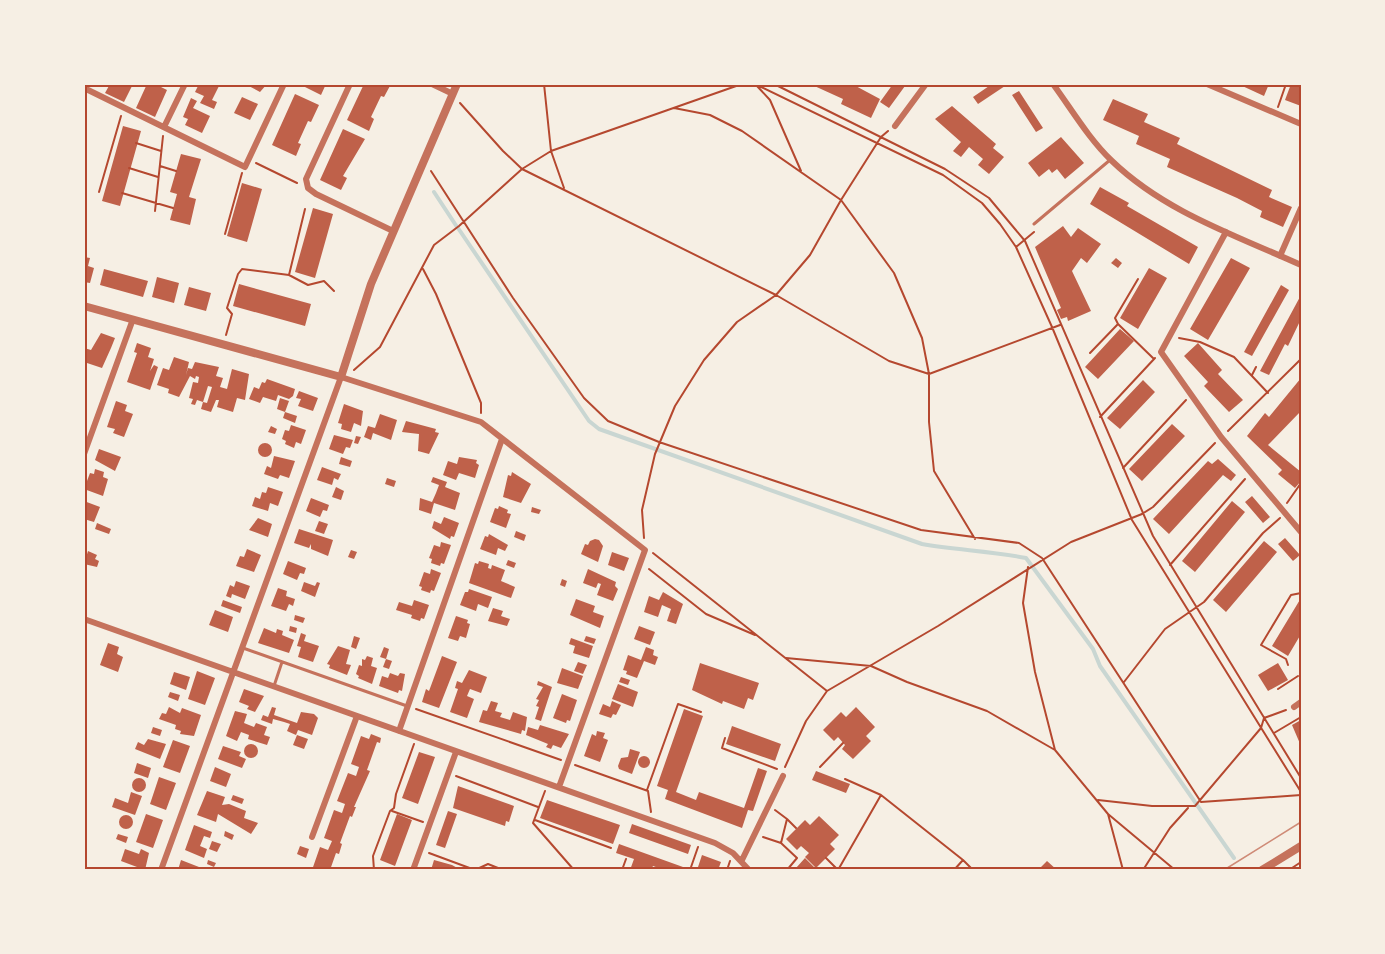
<svg xmlns="http://www.w3.org/2000/svg" width="1385" height="954" font-family="Literata,serif">
  <style>
    .lines { fill: none; stroke-linecap: round; stroke-linejoin: round }
    .stream { stroke: #c9d6d2; stroke-width: 4 }
    .building { fill: #bf614a }
    .path { stroke: #b5482f; stroke-width: 2 }
    .service { stroke: #c5725c; stroke-width: 3 }
    .minor { stroke: #c5725c; stroke-width: 6 }
    .tertiary { stroke: #c5725c; stroke-width: 8 }
    .tram { stroke: #cf8b77; stroke-width: 1.5 }
    .neatline { fill: none; stroke: #b5482f; stroke-width: 2 }
  </style>
  <rect width="100%" height="100%" fill="#f6efe4"/>
  <g class="lines">
    <!-- stream -->
    <path class="stream" d="M434,192l23,35
      M458,228l131,193 10,8 323,115c34,6 69,7 104,14l67,91 7,17 134,192"/>
  </g>
  <!-- building -->
  <path class="building" d="M110,84h23l-9,18 -19,-9z
    M147,84h8l12,6 -12,27 -19,-9z
    M199,84h21l-8,16 5,2 -3,7 -14,-6 4,-7 -9,-4z
    M245,84h22l-7,8z
    M299,84h27l-5,11z
    M364,84h27l-7,13 -3,-1 -10,21 3,2 -5,12 -22,-11z
    M810,84h42l28,15 -9,19 -30,-14 2,-5z
    M893,84l12,2 -16,22 -9,-6z
    M992,84h16l-30,20 -5,-7z
    M1238,84h31l-5,12z
    M1291,84h10v22l-16,-6z
    M1019,91l24,37 -7,4 -24,-37z
    M295,94l24,11 -8,17 -3,-1 -10,22 3,1 -5,12 -24,-11z
    M242,97l16,7 -8,16 -16,-7z
    M191,98l6,3 -4,7 17,8 -8,17 -17,-8 3,-6 -5,-2z
    M1113,99l35,15 -4,8 36,16 -3,6 95,46 -3,7 23,10 -9,20 -23,-10 2,-6 -25,-13 -70,-31 3,-8 -34,-15 3,-8 -36,-16z
    M952,106l44,38 -3,4 11,9 -15,17 -11,-9 5,-6 -14,-12 -8,10 -8,-6 8,-9 -26,-23z
    M123,126l18,5 -21,75 -18,-5z
    M343,129l22,10 -22,37 4,2 -6,12 -21,-10z
    M1061,137l23,26 -19,16 -8,-10 -5,4 -3,-4 -10,8 -11,-14z
    M181,154l20,5 -12,38 7,2 -6,26 -20,-5 7,-26 -7,-2z
    M242,183l20,6 -15,53 -20,-6z
    M1100,187l29,16 -2,3 71,41 -9,17 -99,-60z
    M313,208l20,6 -18,64 -20,-6z
    M1063,226l8,11 7,-9 23,16 -14,19 -6,-5 -9,13 19,40 -23,10 -1,-4 -6,2 -4,-9 4,-2 -26,-61z
    M84,257l6,1 -2,8 6,2 -4,15 -6,-1z
    M1116,258l6,5 -4,5 -7,-5z
    M1231,258l19,10 -42,72 -18,-11z
    M1149,268l18,10 -29,51 -18,-11z
    M104,269l44,12 -5,16 -43,-12z
    M157,277l22,6 -5,20 -22,-6z
    M239,284l72,20 -6,22 -72,-20z
    M1281,285l8,5 -37,66 -8,-4z
    M189,287l22,6 -5,18 -22,-6z
    M1301,295v24l-13,27 -3,-2 -16,31 -9,-4z
    M1120,329l14,12 -36,38 -13,-12z
    M101,333l14,5 -4,10 -9,20 -15,-5 -3,8v-23l7,2z
    M137,343l14,5 -3,9 6,2 -4,12 4,-6 4,2 -8,23 -23,-8 10,-29 -3,-1z
    M1198,343l24,27 -4,4 25,26 -14,12 -25,-26 4,-4 -24,-26z
    M174,357l15,5 -3,13 2,-7 4,1 3,-7 24,5 -3,9 7,2 -3,9 7,2 5,-20 17,5 -4,26 -8,-2 -4,14 -16,-5 2,-7h-3l-5,12 -10,-3 2,-7 4,1 5,-16 -4,-1 -5,16 -6,-2 -2,5 -4,-1 2,-5 -4,-1 4,-16 5,1 1,-6 -3,-1 -1,3 -5,-3 -11,21 -11,-4 1,-4 -12,-4 6,-17 6,2z
    M1301,378v33l-33,34 33,27v9l-6,7 -17,-14 4,-4 -35,-34 18,-23 4,4z
    M267,379l28,10 -2,7 -4,3 -11,-4 -2,6 -13,-4 -3,6 -11,-4 5,-12 5,2 3,-7 3,1z
    M1143,380l12,12 -35,37 -13,-11z
    M299,391l19,7 -5,13 -15,-5 3,-7 -5,-1z
    M280,398l9,3 -4,11 -8,-3z
    M116,401l11,4 -2,6 8,3 -9,23 -11,-4 2,-4 -8,-2z
    M344,404l19,7 -2,15 -7,-3 -3,9 -10,-3 1,-5 -4,-1z
    M285,412l12,4 -2,7 -12,-5z
    M380,414l17,6 -6,20 -18,-7 -2,7 -7,-3 4,-11 7,2z
    M406,421l30,8 -1,3 4,1 -10,21 -11,-3 1,-17 -17,-2z
    M1172,424l13,12 -43,45 -13,-12z
    M291,425l15,5 -5,14 -5,-2 -2,6 -9,-4 1,-3 -4,-2 3,-9 4,1z
    M271,426l6,3 -2,5 -7,-2z
    M334,435l19,5 -3,8 -4,-1 -3,7 -14,-5z
    M356,436l5,1 -3,7 -4,-1z
    M258 450a7 7 0 1 1 14 0a7 7 0 1 1-14 0Z
    M99,449l22,8 -6,14 -20,-11z
    M274,456l21,5 -6,17 -9,-3 -2,4 -14,-5 3,-8 4,2z
    M341,457l11,4 -2,6 -11,-3z
    M459,457l18,3 -1,3 3,2 -4,13 -16,-5 -3,7 -13,-5 5,-14 9,3z
    M1218,459l18,16 -5,6 -8,-6 -54,59 -16,-15 55,-58 4,3z
    M322,467l19,7 -3,6 -4,-2 -2,7 -15,-5z
    M95,469l9,3 -1,5 5,2 -5,17 -19,-7 6,-16 4,1z
    M512,472l19,12 -10,19 -18,-6 5,-22 3,1z
    M433,477l14,5 -2,5 15,6 -5,17 -21,-7 -3,11 -12,-4 1,-12 12,4 4,-9 3,-8 -8,-3z
    M387,478l9,3 -2,6 -9,-3z
    M268,487l15,5 -5,14 -8,-3 -2,8 -16,-5 3,-9 5,2 2,-7 4,1z
    M336,487l8,4 -3,9 -9,-3z
    M1252,496l18,21 -7,6 -18,-21z
    M311,498l18,7 -2,6 -4,-1 -3,7 -14,-6z
    M84,501l16,6 -6,15 -10,-3z
    M1232,501l13,11 -50,60 -13,-11z
    M499,506l9,4 -1,3 4,1 -5,14 -16,-6 5,-14 3,1z
    M532,507l9,3 -2,4 -8,-2z
    M444,517l15,6 -5,14 -3,-1 -1,3 -18,-11 2,-7 7,3z
    M258,518l14,6 -4,13 -19,-7z
    M319,521l9,3 -4,10 -9,-3z
    M97,523l14,6 -2,5 -14,-5z
    M299,529l34,11 -5,16 -17,-7v-5l-2,4 -15,-5z
    M516,531l10,4 -2,6 -10,-4z
    M489,534l19,11 -3,6 -7,-3 -2,7 -16,-6 5,-13 3,1z
    M1285,538l15,17 -7,6 -15,-17z
    M595,539l4,1 4,6 -5,16 -17,-8 4,-10 3,1 2,-4z
    M1264,541l13,11 -51,60 -13,-12z
    M441,542l10,3 -7,19 -3,-1 -1,3 -9,-3 1,-4 -3,-1 5,-13 6,2z
    M247,549l14,6 -7,17 -18,-6 4,-10 4,1z
    M351,550l6,2 -3,7 -6,-2z
    M88,551l9,4 -2,4 4,2 -2,6 -13,-3z
    M612,552l17,6 -5,13 -16,-6z
    M508,560l8,3 -2,5 -8,-3z
    M288,561l18,7 -2,6 -4,-1 -3,7 -14,-6z
    M479,561l10,3 -1,4 3,1 1,-4 13,5 -4,11 14,6 -4,11 -42,-15 6,-20 3,1z
    M431,569l10,4 -7,18 -3,-1 -1,3 -9,-3 1,-3 -3,-1 5,-14 6,2z
    M588,569l28,13 -1,4 3,3 -5,12 -16,-6 4,-11 -3,-1 -2,5 -13,-5z
    M562,579l5,2 -2,6 -5,-2z
    M236,581l14,5 -5,13 -13,-5 -1,4 -5,-2 4,-11 4,2z
    M304,582l11,4 2,-4 3,1 -5,14 -14,-6z
    M278,588l9,3 -1,5 9,3 -2,7 -4,-2 -3,7 -15,-5z
    M469,589l23,8 -4,11 -10,-4 -2,7 -16,-6 5,-13h3z
    M663,592l20,12 -7,20 -9,-3 4,-12 -9,-4 -4,12 -14,-5 5,-16 10,4z
    M1301,598v36l-13,22 -16,-10z
    M576,599l19,7 -2,6 11,4 -4,12 -30,-13z
    M223,600l19,7 -2,6 -19,-7z
    M414,600l15,5 -5,14 -3,-1 -1,3 -9,-3 1,-3 -16,-5 3,-8 13,4z
    M493,608l10,3 -2,5 9,3 -3,7 -19,-5z
    M215,610l18,7 -5,15 -19,-7z
    M295,615l10,3 -2,5 -9,-3z
    M456,616l12,4 -1,3 3,1 -4,14 -6,-2 -2,5 -10,-3z
    M290,626l7,2 -1,5 -7,-2z
    M639,626l16,6 -5,13 -16,-6z
    M264,628l12,5 1,-4 6,2 -1,4 12,5 -5,13 -31,-10z
    M301,633l5,2 -2,6 15,5 -6,16 -15,-5 3,-10 -4,-1z
    M354,636l6,2 -4,11 -5,-2z
    M586,636l10,3 -2,5 -10,-3z
    M571,638l22,8 -4,12 -16,-5 2,-7 -6,-2z
    M108,643l11,4 -2,7 6,3 -5,15 -18,-7z
    M338,646l12,4 -4,14 5,1 -4,10 -18,-7 1,-3 -3,-1z
    M384,647l5,2 -3,10 -6,-2z
    M646,647l8,3 -1,5 5,2 -3,8 -11,-4 -7,17 -11,-4 1,-3 -4,-1 5,-15 13,5z
    M367,656l6,2 -2,8 6,2 -5,16 -14,-6 1,-2 -3,-2 3,-9 3,1v-7l3,1z
    M442,656l15,6 -18,46 -17,-6 4,-13 3,2z
    M386,659l6,2 -3,8 -6,-2z
    M578,662l9,3 -4,9 -9,-3z
    M700,663l59,20 -6,17 -5,-2 -4,11 -21,-8 -1,3 -30,-14z
    M1278,663l10,17 -20,11 -10,-16z
    M562,668l21,8 -5,13 -21,-6z
    M469,670l18,7 -6,16 -11,-4 -3,7 7,3 -7,19 -17,-6 8,-23 -3,-1 2,-7 5,2z
    M197,671l18,7 -10,27 -17,-6z
    M174,672l16,5 -4,13 -16,-6z
    M390,673l8,3 2,-3 5,1 -3,17 -3,-1 -1,3 -19,-7 3,-10 6,2z
    M621,677l9,3 -2,5 -9,-3z
    M538,681l14,6 -11,34 -6,-2 4,-12 -3,-1 3,-6 -3,-1 7,-12 -6,-2z
    M618,684l20,8 -5,15 -21,-8z
    M244,689l20,7 -9,16 -8,-3 2,-3 -10,-4z
    M170,692l10,3 -2,6 -10,-4z
    M562,694l15,6 -7,21 -3,-1 -1,3 -13,-5z
    M491,701l7,2 -3,8 7,2 -2,4 10,3 3,-8 14,5 -2,14 -3,-1 -1,4 -42,-12 4,-12 4,1z
    M612,701l9,4 -5,10 -3,-1 -2,4 -12,-4 4,-10 7,3z
    M169,707l11,6 2,-5 19,7 -7,21 -14,-2 1,-3 -6,-2 1,-4 -17,-6 3,-6 4,1z
    M272,707l4,1 -2,7 23,8 4,-11 13,2 4,4 -6,17 -14,-5 -2,5 -9,-4 3,-7 -6,-2 -11,-3 -1,5 -11,-4 2,-5 5,2z
    M856,707l19,20 -9,9 5,5 -18,18 -11,-10 3,-4 -7,-8 -4,4 -11,-11 18,-18 5,5z
    M684,709l19,7 -27,76 20,8 3,-8 45,16 14,-40 9,3 -14,40 -5,-1 -6,18 -77,-29 3,-9 -11,-4z
    M235,711l12,3 -3,9 10,4 2,-4 11,4 -3,8 6,2 -3,8 -19,-6 1,-4 -8,-3 -4,9 -11,-5z
    M1301,720v26l-9,-21z
    M540,725l29,9 -8,14 -8,-3 -2,4 -5,-2 2,-3 -22,-9 2,-8 10,3z
    M732,726l49,18 -6,17 -49,-17z
    M153,727l9,3 -2,6 -9,-3z
    M597,731l8,2 -2,5 5,2 -8,22 -16,-6 8,-22 4,2z
    M371,734l10,4 -1,5 -3,-1 -10,28 3,1 -16,36h2l-4,10 -2,-1 -10,27 2,1 -3,10 -3,-1 -6,17h-18l8,-23 8,3 4,-9 -8,-3 10,-28 8,3 3,-9 -8,-3 11,-28 8,3 3,-9 -8,-3 10,-28 8,3z
    M297,735l11,4 -4,10 -11,-4z
    M148,739l18,5 -6,15 -25,-10 3,-7 6,3z
    M173,740l17,6 -10,27 -17,-6z
    M244 751a7 7 0 1 1 14 0a7 7 0 1 1-14 0Z
    M223,746l18,6 -2,4 7,3 -4,9 -24,-9z
    M630,749l10,3 -8,22 -13,-5 -1,-3 3,-8 7,-1z
    M419,752l16,5 -17,47 -16,-6z
    M638 762a6 6 0 1 1 12 0a6 6 0 1 1-12 0Z
    M137,763l14,5 -3,10 -14,-5z
    M215,767l16,7 -5,13 -16,-6z
    M816,771l34,13 -4,9 -34,-13z
    M159,777l17,6 -10,27 -16,-6z
    M132 785a7 7 0 1 1 14 0a7 7 0 1 1-14 0Z
    M458,786l56,20 -5,16 -3,-1 -1,5 -52,-18z
    M207,791l18,6 -3,8 7,-1 17,7 -2,7 14,5 -7,11 -33,-20 -2,8 -19,-7z
    M131,792l11,4 -7,19 -23,-8 3,-9 13,5z
    M233,795l11,4 -2,5 -11,-4z
    M547,800l73,25 -7,19 -73,-26z
    M448,811l9,3 -12,34 -9,-3z
    M146,814l17,6 -10,28 -17,-6z
    M397,814l15,6 -17,46 -15,-6z
    M119 822a7 7 0 1 1 14 0a7 7 0 1 1-14 0Z
    M819,816l20,19 -9,9 5,5 -19,19 -11,-11 4,-4 -8,-7 -4,4 -11,-11 19,-19 5,5z
    M632,824l59,21 -3,9 -59,-21z
    M194,825l18,7 -2,6 -6,-2 -4,10 7,3 -3,9 -19,-8z
    M225,831l9,4 -2,5 -8,-4z
    M118,834l10,3 -2,6 -10,-4z
    M212,841l9,3 -4,8 -8,-3z
    M619,844l64,23 -1,3h-18l-11,-4 -2,4h-21l4,-11 -18,-6z
    M300,846l9,3 -3,9 -9,-4z
    M125,849l14,5 2,-5 8,4 -4,17 -24,-9z
    M702,855l19,7 -3,8h-21z
    M805,858l12,12 -21,-2z
    M181,860l18,7 -1,3h-20z
    M208,860l8,3 -2,4 -7,-3z
    M434,860l18,5 9,5h-30z
    M1047,861l10,9h-19z"/>
  <g class="lines">
    <!-- path -->
    <path class="path" d="M544,84l7,67 13,37
      M755,84l188,91 39,28 18,21 16,23 36,80 80,193 169,272
      M774,84l171,85 44,29 36,43 128,295 148,242
      M757,86l13,14 31,71
      M460,103l43,48 19,18 254,126 113,66 40,13 131,-49
      M1278,107l8,-23
      M674,108l36,7 32,16 99,69 53,73 28,65 7,36v48l5,49 41,68
      M136,143l25,8
      M256,163l41,20
      M160,166l16,5
      M129,168l29,9
      M431,171l82,127 71,100 24,23 51,21 262,88 98,13 23,15 159,244
      M99,192l22,-76
      M122,193l51,15
      M305,209l-16,66 19,10 16,-4 10,10
      M155,211l8,-75
      M225,234l17,-61
      M1016,247l18,-15
      M423,269l13,25 45,109v10
      M1118,324l-3,-6 23,-39
      M226,335l6,-21 -5,-6 11,-34 4,-5 47,6
      M1179,338l21,4 34,15 34,36
      M1090,353l28,-29 36,35
      M354,370l26,-23 54,-102 25,-19 63,-57 29,-18 188,-66 11,-1
      M1252,375l4,-8
      M1100,417l55,-59
      M1228,431l73,-72
      M1123,468l63,-68
      M1287,503l14,-20
      M644,538l-2,-28 13,-56 20,-48 29,-46 33,-38 39,-27 34,-40 31,-55 40,-63 7,-6
      M653,553l174,138
      M1170,565l75,-86
      M1028,567l-5,36 12,69 20,78
      M649,569l57,45 49,21
      M786,658l85,8 36,16 80,29 68,39 53,64 15,56
      M1288,665l-2,-6 -25,-14 30,-50 10,-2
      M1124,682l41,-53 39,-27 59,-69 17,-15
      M1278,689l20,-13
      M416,709l145,51
      M1274,733l27,-16
      M725,738l-3,10 55,21
      M575,765l73,26 3,21
      M785,767l21,-46 21,-30 111,-65 133,-84 71,-28 11,-7 62,-64
      M820,767l23,-24
      M456,776l82,31
      M647,790l31,-86 23,8
      M545,791l-12,32 41,47
      M881,795l82,65
      M1098,800l54,6h43l66,-78 3,-10 22,-8
      M1201,802l100,-7
      M775,810l12,9
      M392,811l31,11
      M1108,814l67,56
      M535,820l76,28
      M763,837l18,6
      M429,853l46,17 13,-6 15,6
      M826,858l12,12
      M374,870l-1,-14 17,-45 4,-3 2,-14 18,-50
      M622,870l4,-11
      M690,870l8,-23
      M727,870l3,-9
      M787,870l10,-12 -16,-15 6,-24 9,9
      M838,870l43,-75 -36,-16
      M954,870l9,-10 10,10
      M1143,870l27,-42 18,-20
      M1289,870l12,-8"/>
    <!-- service -->
    <path class="service" d="M1034,224l76,-64
      M243,648l164,58
      M274,686l8,-24"/>
    <!-- minor -->
    <path class="minor" d="M350,84l-44,95 2,9 8,6 77,37
      M432,84l21,10
      M1053,84c19,26 36,55 59,77 53,51 123,74 189,104
      M1207,84l94,40
      M84,88l161,79 39,-83
      M895,126l31,-42
      M164,127l21,-43
      M1226,232l-65,120 60,85 80,95
      M1280,256l21,-48
      M84,454l49,-135
      M84,619l631,224 18,10 16,17
      M1294,707l7,-5
      M399,731l103,-292
      M312,837l45,-121
      M742,860l41,-84
      M161,870l180,-493 140,45 164,128 -86,237
      M413,870l43,-118"/>
    <!-- tertiary -->
    <path class="tertiary" d="M84,306l257,71 30,-93 86,-200
      M1262,870l39,-24"/>
    <!-- tram -->
    <path class="tram" d="M1224,870l77,-48"/>
  </g>
  <!-- border -->
  <rect width="1385" height="954" fill="none" stroke="#f6efe4" stroke-width="171"/>
  <rect x="86" y="86" width="1214" height="782" class="neatline"/>
</svg>
